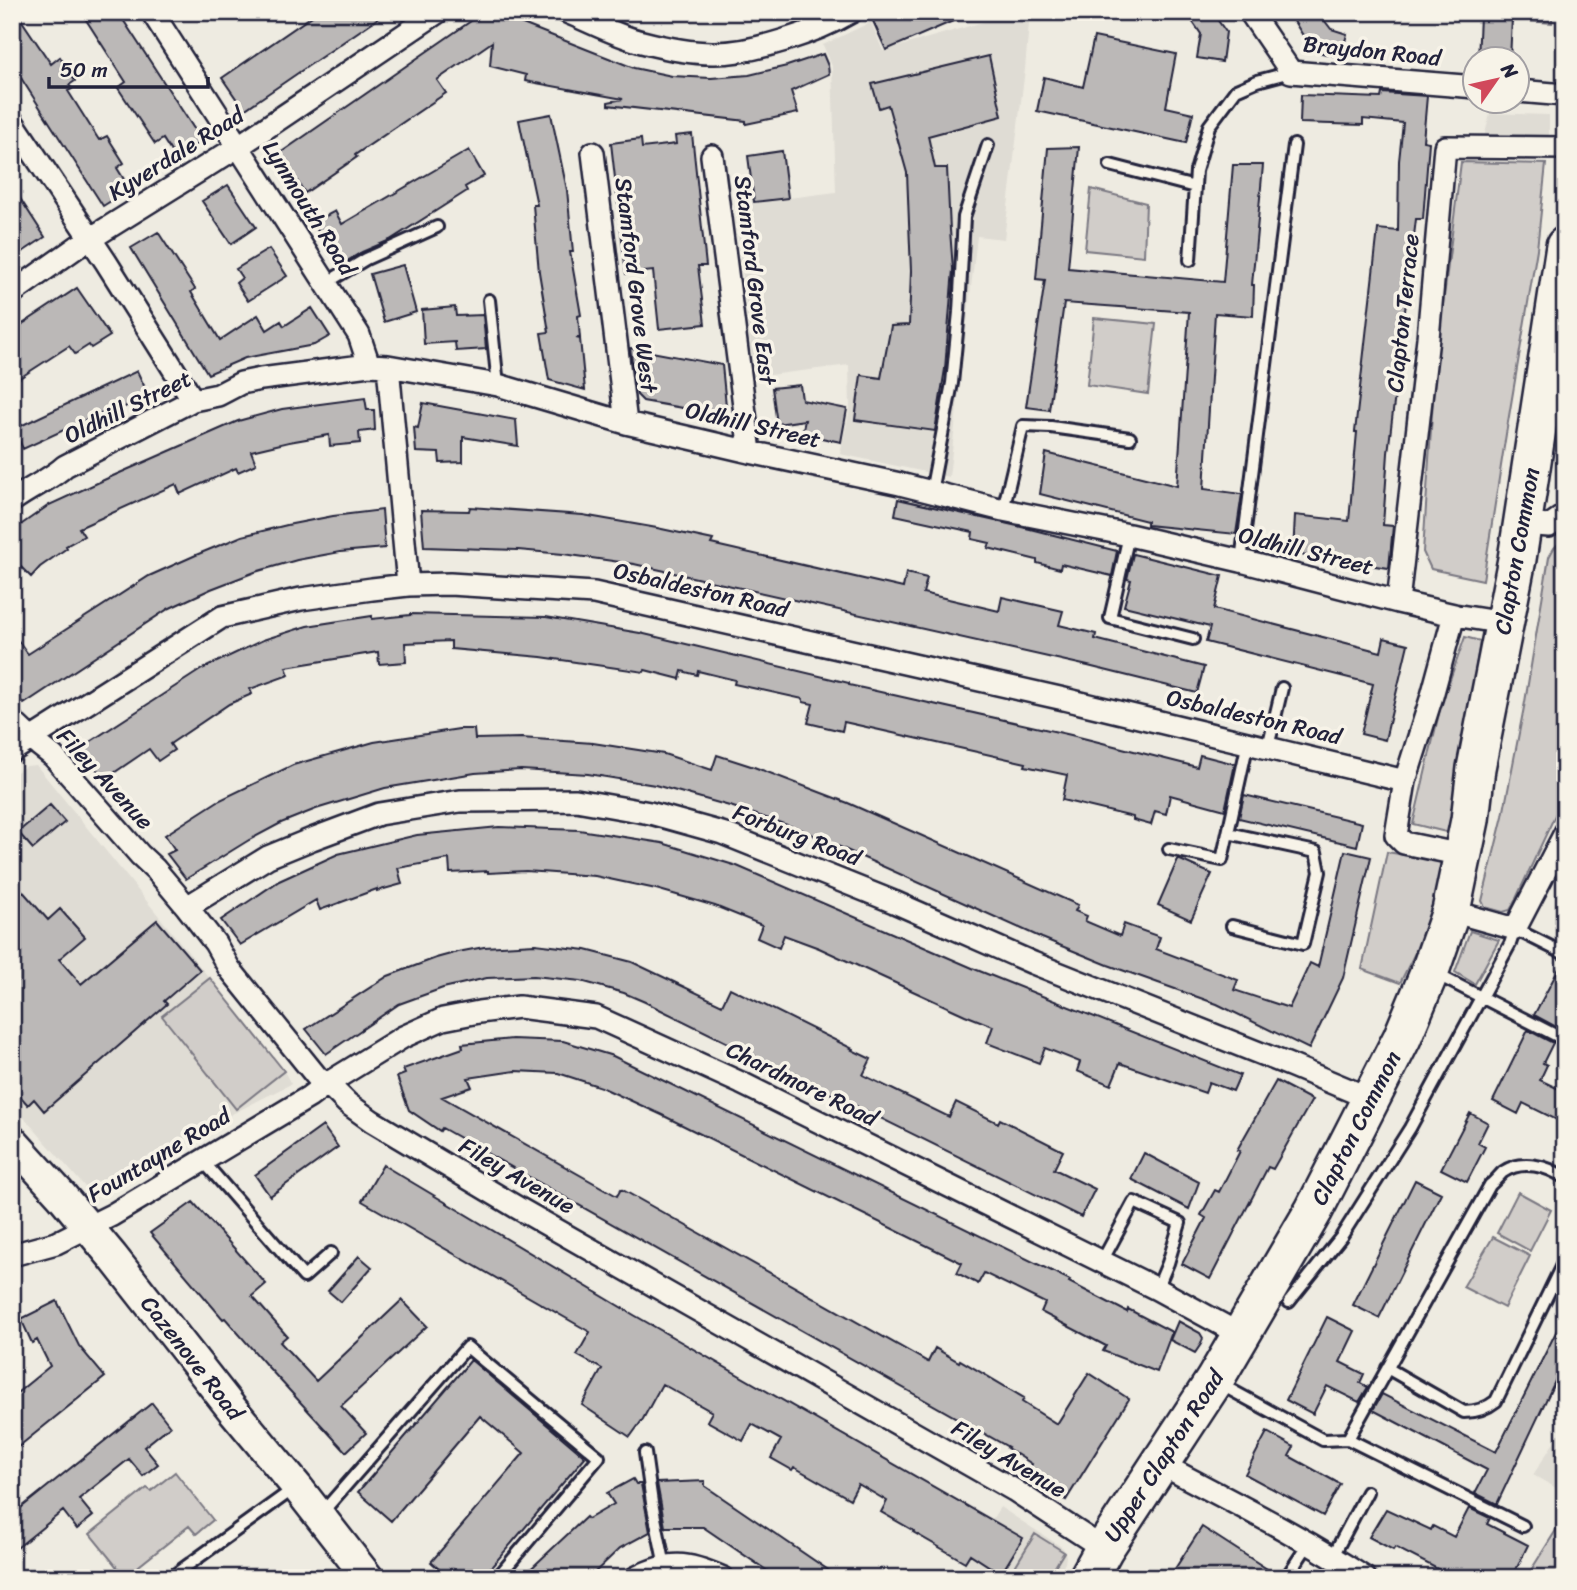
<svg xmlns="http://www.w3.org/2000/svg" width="1577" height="1590" font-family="Sriracha,sans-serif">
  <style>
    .built { fill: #dfdcd4 }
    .green { fill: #d1cdc9; stroke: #7a7882; stroke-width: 2 }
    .building { fill: #bbb8b7; stroke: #22223b; stroke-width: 2 }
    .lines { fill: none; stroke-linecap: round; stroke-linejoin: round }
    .lane-casing { stroke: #22223b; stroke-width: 16 }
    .street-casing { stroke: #22223b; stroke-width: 26 }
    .secondary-casing { stroke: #22223b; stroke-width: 35 }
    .highway-casing { stroke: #22223b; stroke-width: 42 }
    .lane { stroke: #f7f3e8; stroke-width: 10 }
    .street { stroke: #f7f3e8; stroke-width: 21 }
    .secondary { stroke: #f7f3e8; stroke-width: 30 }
    .highway { stroke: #f7f3e8; stroke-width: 37 }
    .labels { text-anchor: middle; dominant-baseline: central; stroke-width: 7; stroke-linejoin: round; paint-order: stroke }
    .street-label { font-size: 23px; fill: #22223b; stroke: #f7f3e8 }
  </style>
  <rect width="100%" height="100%" fill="#eeebe1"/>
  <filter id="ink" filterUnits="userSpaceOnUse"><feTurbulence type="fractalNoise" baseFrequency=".0143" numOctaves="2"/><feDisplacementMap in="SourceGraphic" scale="14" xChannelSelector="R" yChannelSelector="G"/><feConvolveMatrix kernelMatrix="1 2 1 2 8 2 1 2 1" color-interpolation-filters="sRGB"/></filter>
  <g filter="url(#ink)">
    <!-- built -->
    <path class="built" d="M1018,12h12l-5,57 -21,170 -27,-3 -28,241 -109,-23 10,-46 -1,-43 -95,12 -19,-172 101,-13 -4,-126 -9,-21 48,-23 12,29z
      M1490,113l59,2v23h-65z
      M36,765l170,209 78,97 7,13 -205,104 -74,-84v-329l14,-9z
      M1565,1425v68l-32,-18z
      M1000,1507l63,41 3,8 -1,7 -9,15h-101z"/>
    <!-- green -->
    <path class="green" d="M1531,12h21v11l-25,-2 4,-4z
      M1461,162l85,2 -9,85 -31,185 -23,146 -52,-11 -8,-17 12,-184z
      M1091,189l55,14 -2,53 -59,-6z
      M1094,318l62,6 -8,70 -61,-9z
      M1565,449v51l-7,1z
      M1565,537v257l-52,111 -3,5 -7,2 -18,-5 -3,-6 21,-85 22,-114 24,-145 5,-9z
      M1465,637l15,4 -30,192 -37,-9 28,-119z
      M1387,852l60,10 -14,55 -33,66 -38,-14z
      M1470,931l29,9 -24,44 -20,-12z
      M210,978l74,93 -48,38 -74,-93z
      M1518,1192l33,18 -21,41 -33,-18z
      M1493,1237l37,19 -26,52 -41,-21z
      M175,1472l38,48 -17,14 -7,-8 -64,51 -35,-43 57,-46 4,3z
      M1565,1516v62h-39z
      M1035,1534l29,18 -16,26h-40z"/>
    <!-- building -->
    <path class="building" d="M12,12h4l35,52 9,-7 15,24 -6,4 3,4 -4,2 31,49 8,-4 17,27 -7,5 13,21 -27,17 -91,-142z
      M81,12h37l84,129 -27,17 -12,-19 -8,5 -37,-56 8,-6z
      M318,12h69l-143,98 -22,-32z
      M484,12h6l20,7 124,49 38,8 39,2 38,-3 38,-9 36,-12 5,12 1,8 -38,17 7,22 -52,11v-3l-138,-16v-3l15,-3 -98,-18 1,-6 -36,-9 2,-24 -55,38 9,13 -91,62 2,2 -52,36 -10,-15 -6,4 -16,-24z
      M893,12h81l-88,38 -13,-29z
      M1186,12h26l14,20 -4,30 -25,-4 4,-24z
      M1288,12h30l13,17 16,5 -6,23 -28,-6z
      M1480,16l32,2 -2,42h-32z
      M1094,37l82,17 -10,53 27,6 -7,30 -149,-32 7,-34 39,10z
      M989,56l13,60 -74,20 7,32h12l3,62 3,39 -8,100 -10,62 -80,-11 6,-45 20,3 10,-52 18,-1 2,-54 -4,-98 -19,-68 -9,3 -7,-24z
      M1382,93l45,3 -4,45 6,1 -6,77h-7l-28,234 -5,72 10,1 -4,42 -96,-14 2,-39 54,6 8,-89h-2l23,-203 20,2 1,-70 4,-38 -40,-4v6l-63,-2 1,-28 80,3z
      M551,114l16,76 6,62h-3l11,63 -3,1 2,22h-4l4,1 5,51 -36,-10 -8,-47 8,-1 -10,-60 -6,-67h4l-18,-85z
      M692,134l14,132h-8l7,58 -46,5 -6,-58 -27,3 -15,-131 30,-4 1,9 34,-4 -1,-8z
      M1079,147l-11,121 155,14 10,-117h30l-11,120h2l-1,31 -38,-3 -11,176 38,5 -6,40 -89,-9v-4l-107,-27 6,-41 131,33 12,-174 -125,-9 -15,107 -23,-3 19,-127 -9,-1 12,-131z
      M469,150l15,26 -19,11 2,4 -77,49 -28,12 -23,14 -26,-43 22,-12 7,13z
      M782,151l6,47 -34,4 -6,-46z
      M228,185l28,42 -25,17 -29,-43z
      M12,186l33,51 -33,22z
      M158,232l37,57 -4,3 29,48 38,-25 9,15 14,-9 3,5 28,-18 18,28 -16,9 -69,13 -37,16 -77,-126z
      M269,249l18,27 -39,25 -12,-18 6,-5 -6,-9z
      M403,265l13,47 -32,10 -14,-48z
      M77,288l33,48 -19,12 -2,-3 -14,9 -6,-8 -57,37v-52z
      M455,307l1,9 27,-1 3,34 -30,2 -1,-9 -31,2 -2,-34z
      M630,348l92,17 5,51 -84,-15 -6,-6z
      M137,371l12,25 -40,18 -2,-4 -84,39 -9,-20z
      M800,385l2,15 45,9 -6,33 -39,-8 3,-14 -28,4 -5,-36z
      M365,398l2,12h7l1,20 -16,2 1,11 -30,3 -1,-11 -40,7 -38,9 5,13 -18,8 -2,-4 -56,26 -4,-10 -97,44 5,8 -18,10 1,2 -27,19 -9,10 -19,-19v-27l37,-26 57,-26 132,-58 44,-12z
      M423,403l93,17 2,26 -55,-9v25l-23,1 -1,-10 -23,-1 -2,-25 4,1z
      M898,499l132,30 87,22 -5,25 -51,-12 -1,5 -23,-6v-3l-49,-12 2,-5 -18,-4 1,-7 -78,-17z
      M470,507l113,8 74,13 56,12 -2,4 192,44 3,-15 21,5 -4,15 76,18 3,-14 61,14 -4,14 37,9 -1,5 109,28 -7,26 -109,-27 -454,-102 -71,-10 -45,-4 -94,-3 -3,-37 48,1z
      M382,510l3,38 -45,4 -43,8 -42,12 -44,17 -43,20 -144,95 -12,-12v-60l16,22 121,-78 47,-21 46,-19 45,-11 46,-9z
      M1133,554l89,22 -8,33 167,43 3,-14 24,6 -23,96 -24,-6 12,-50 -167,-42 4,-15 -86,-21 7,-26 -4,-1z
      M410,614l136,3 94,16 209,50v2l222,50 126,32 3,-12 35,9 -10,46 -55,-15 -4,19 -11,-3 -4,14 -18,-5v-3l-71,-17 5,-25 -42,-9 1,-3 -182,-41 -2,9 -34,-8 5,-19 -10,-2v-3l-69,-15 1,-4 -37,-9 -1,4 -15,-4 -2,8 -35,-9 -1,2 -103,-15 -90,-8v-8l-46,2 1,19 -27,2 -1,-12 -92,15 3,8 -39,14 2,5 -23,10 -59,40 4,6 -16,11 -9,-12 -44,30 -26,-30 123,-80 61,-29 44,-14 65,-10v3l38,-4z
      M459,729h15l1,10 46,-1 72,5 71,11 48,16 5,-15 37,12 94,36 230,102 -3,6 12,5 -2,5 35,15 4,-12 36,13 -4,12 82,31 -4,10 55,18 21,-45 8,4 27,-116 26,6 -28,121 -34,71 -92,-45 -109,-39 -66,-27 -240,-108 -69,-23 -78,-22 -67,-11 -67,-4 -46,3 -90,15 -69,21 -35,14 -32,17 -63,39 -19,-25 8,-4 -10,-15 53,-34 75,-36 81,-23z
      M1244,795l118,28 -5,23 -118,-28z
      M50,805l15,17 -32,27 -15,-17z
      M499,827l80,3 39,6 44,7 75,23 240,104 263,105 -7,16 -24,-9 -4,11 -85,-30 -9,22 -34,-14 3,-9 -35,-14 -6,15 -52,-20 6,-17 -28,-11 -146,-67 -35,-13 -5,13 -22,-10 5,-13 -47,-19 -59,-17 -61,-13 -69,-5 -38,2v-2l-38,2 -1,-14 -51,9 4,16 -25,7v-2l-57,21 -4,-10 -76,45 -19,-25 58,-39 59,-27 79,-19z
      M1178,859l34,15 -21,46 -33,-15z
      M12,879l36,41 12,-11 25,28 -26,22 22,25 76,-64 43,50 -36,31 3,3 -123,107 -10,-12 -6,6 -16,-18z
      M535,944l51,6 46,12 90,43 8,-17 123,61 -1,1 19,9 -8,16 86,42 7,-15 42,21 2,-4 63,32 -9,18 41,20 -14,28 -436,-215 -21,-9 -43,-12 -47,-5 -47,2 -44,10 -44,16 -73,50 -20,-25 82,-53 48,-18 22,-6 26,-5z
      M1563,961l2,1v59l-5,8 -26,-14z
      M1528,1030l25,13 -10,20 4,2 -7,15 25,12v32l-42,-21 -5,11 -25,-13z
      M512,1039l51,2 50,15 457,224 -1,2 58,30 1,-3 44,23 -15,40 -54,-21 3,-5 -65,-34 4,-9 -61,-30 -6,11 -21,-11 5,-10 -300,-148 -61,-28 -43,-14 -43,-2 -47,7 4,9 -30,10 175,99 4,-7 307,173 7,-14 24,14 1,-2 64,38 -2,4 35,22 32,-51 40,26 -63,101 -40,-25 6,-11 -25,-16 1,-1 -566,-319 -2,3 -31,-21 -12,-33 8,-3 -2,-5 60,-21 -1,-4z
      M1276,1081l36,19 -39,69 -5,-2 -58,112 -28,-15 24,-46 -5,-3 14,-25 4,2 21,-41 -3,-1z
      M1470,1113l18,10 -10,20 7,4 -18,35 -26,-13z
      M323,1126l15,21 -68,49 -15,-21z
      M1144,1153l55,29 -10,27 -58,-30z
      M383,1165l251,150 389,223 -22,36 -31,-20 -5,8 -52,-30 1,-1 -33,-19 6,-11 -29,-17 -8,15 -56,-32 -2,3 -21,-12 10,-18 -29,-16 -9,17 -36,-20 5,-9 -50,-28 -19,35 -13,18 -48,-32 20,-36 -25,-14 13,-23 -228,-131z
      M1415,1180l26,13 -62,125 -26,-13z
      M193,1202l73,82 -14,12 35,40 -7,6 36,39 86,-81 25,26 -86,80 25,27 -20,19 -78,-85 -43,-49 -2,1 -73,-86z
      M359,1256l13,11 -31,35 -13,-11z
      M57,1301l22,45 26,31 -93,75v-55l38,-31 -13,-26 -5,3 -11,-24z
      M1565,1314v46l-68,144 -22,-11 12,-23 -114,-60 9,-16 114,58z
      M1327,1317l28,14 -15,31 24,12 -4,9 8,4 -9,15 -32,-16 -14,28 -27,-14z
      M1178,1321l22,12 3,5 -2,6 -6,9 -25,-13z
      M471,1360l114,97 -103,121h-33l-18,-16 93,-109 -44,-37 -89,105 -33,-29z
      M152,1403l18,23 -26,21 14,17 -15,12 -14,-17 -50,40 14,17 -16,13 -14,-18 -51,41v-37z
      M1267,1432l27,15 -5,9 51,28 -17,32 -78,-42z
      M633,1479l3,5h5l9,48 -30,16 -31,30h-68l65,-61 2,2 26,-15 -7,-11z
      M705,1481v5l135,92h-62l-75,-51h-38l-8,-44z
      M1469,1508l21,10 -3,6 41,21 -16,33h-57l-60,-31 -2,3 -24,-13 17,-28 45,21 2,-4 21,11z
      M1202,1527l76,49v2h-109z"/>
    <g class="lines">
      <defs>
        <path id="lane" d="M1110,165l85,22
          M1190,260l6,-89 13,-45 27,-36 21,-9 34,-9
          M326,283l40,-24 71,-32
          M489,300l9,85
          M931,492l21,-109 7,-71 5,-95 24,-72
          M1003,510l20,-84 28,1 79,11
          M1129,535l-19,83 83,21
          M1241,561l53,-416
          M1268,747l14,-59
          M1169,849l53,11 6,-27
          M1232,926l71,18 17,-72 -4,-20 -88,-19 20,-91
          M1436,974l129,66
          M203,1161l101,116 27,-24
          M1101,1263l33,-61 46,21 -12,40 -11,26
          M1289,1302l52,-65 69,-109 100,-184 5,-15 50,25
          M1387,1368l77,44c13,0 22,-3 32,-11l69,-142
          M1220,1384l103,56 25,-1 142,-254c5,-4 9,-9 13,-13 19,-13 45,-6 62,6
          M1348,1439l175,87
          M645,1453l7,50 13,63
          M320,1515l147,-168 132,110 -102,121
          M1333,1556l34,-64
          M170,1578l126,-91
          M1286,1578l23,-35"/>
        <path id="street" d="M152,12l207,323 10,30
          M567,12c24,10 50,24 75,30 23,6 47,11 70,11 40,1 105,-21 139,-41
          M1250,12l41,60 185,15
          M1518,91l47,4
          M12,121l94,141 87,138
          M593,153l33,270
          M712,156l38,296
          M12,293l65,-46 162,-101 199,-134
          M388,366l20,219
          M12,501c17,-13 38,-21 53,-35l128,-66 25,-5 23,-12 20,-4 108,-14 19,1 110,19 128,38 124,29 150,32 103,26 126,25 112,26 157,41 56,13 50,8
          M1523,524l26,2 16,-11
          M1398,602l30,-264 17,-191 120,1
          M1454,615l-22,81 -27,85 -9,54 8,8 58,12
          M12,721l18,17 23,18 87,99 15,14 32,38 28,36 14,25 88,109 18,14 12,12 25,18 146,87 496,282 90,59
          M12,751l210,-134 79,-18 71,-10 36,-4 42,-1 144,9 470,106 341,82
          M187,907l81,-50 44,-18 67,-25 81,-13 116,-1 74,13 72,20 172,69 139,61 259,103 79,33
          M1451,911l64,18 50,-96
          M12,1255l44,-12 56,-28 197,-118 16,-12 78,-48 40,-18 36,-7 40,-5 77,10 145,66 416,206 84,46
          M1161,1464c69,37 139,71 204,114
          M635,1578c35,-18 52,-16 88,0"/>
        <path id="secondary" d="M12,1141l50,55 50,60 120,153 65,78 71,91"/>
        <path id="highway" d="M1088,1578l16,-29 110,-168 100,-171 88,-172 28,-67 21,-60 19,-91 6,-52 41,-209 48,-313"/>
      </defs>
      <!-- lane casing -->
      <use href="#lane" class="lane-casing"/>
      <!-- street casing -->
      <use href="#street" class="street-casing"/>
      <!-- secondary casing -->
      <use href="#secondary" class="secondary-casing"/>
      <!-- highway casing -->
      <use href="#highway" class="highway-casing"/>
      <!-- lane -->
      <use href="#lane" class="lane"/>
      <!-- street -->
      <use href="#street" class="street"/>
      <!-- secondary -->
      <use href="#secondary" class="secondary"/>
      <!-- highway -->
      <use href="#highway" class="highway"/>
    </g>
  </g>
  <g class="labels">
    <!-- street labels -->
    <g class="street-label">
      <text transform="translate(1372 51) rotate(6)">Braydon Road</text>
      <text transform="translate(176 154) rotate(-32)">Kyverdale Road</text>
      <text transform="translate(309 208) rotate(58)">Lynmouth Road</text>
      <text transform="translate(755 280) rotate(83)">Stamford Grove East</text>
      <text transform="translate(636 285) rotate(83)">Stamford Grove West</text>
      <text transform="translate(1403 313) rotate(-84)">Clapton Terrace</text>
      <text transform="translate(128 407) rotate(-26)">Oldhill Street</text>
      <text transform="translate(753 425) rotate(13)">Oldhill Street</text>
      <text transform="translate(1306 551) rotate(14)">Oldhill Street</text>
      <text transform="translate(1517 551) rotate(-80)">Clapton Common</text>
      <text transform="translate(701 590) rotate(13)">Osbaldeston Road</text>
      <text transform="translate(1254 717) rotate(13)">Osbaldeston Road</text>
      <text transform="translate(105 779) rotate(47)">Filey Avenue</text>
      <text transform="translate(797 835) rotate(21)">Forburg Road</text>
      <text transform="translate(802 1084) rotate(26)">Chardmore Road</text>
      <text transform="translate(1356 1128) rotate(-63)">Clapton Common</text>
      <text transform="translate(159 1155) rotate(-31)">Fountayne Road</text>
      <text transform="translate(517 1176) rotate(30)">Filey Avenue</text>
      <text transform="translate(192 1358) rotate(52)">Cazenove Road</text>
      <text transform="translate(1164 1456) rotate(-57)">Upper Clapton Road</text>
      <text transform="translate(1009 1459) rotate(31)">Filey Avenue</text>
    </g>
  </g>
  <!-- margin -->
  <rect width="1577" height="1590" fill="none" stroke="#f7f3e8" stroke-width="42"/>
  <rect x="21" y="21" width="1535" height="1548" fill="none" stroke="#22223b" stroke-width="2.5" filter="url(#ink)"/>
  <!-- north arrow -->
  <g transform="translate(1496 80) rotate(56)"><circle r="33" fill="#f7f3e8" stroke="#a29fa3" stroke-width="2"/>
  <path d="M0-5L12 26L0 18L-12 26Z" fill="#d1495b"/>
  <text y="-10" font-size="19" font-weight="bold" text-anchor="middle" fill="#22223b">N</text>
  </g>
  <!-- scale -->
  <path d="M49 77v10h159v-10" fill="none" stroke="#22223b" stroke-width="3.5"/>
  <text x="60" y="77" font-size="21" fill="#22223b" stroke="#f7f3e8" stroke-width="5" paint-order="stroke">50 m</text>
</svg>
